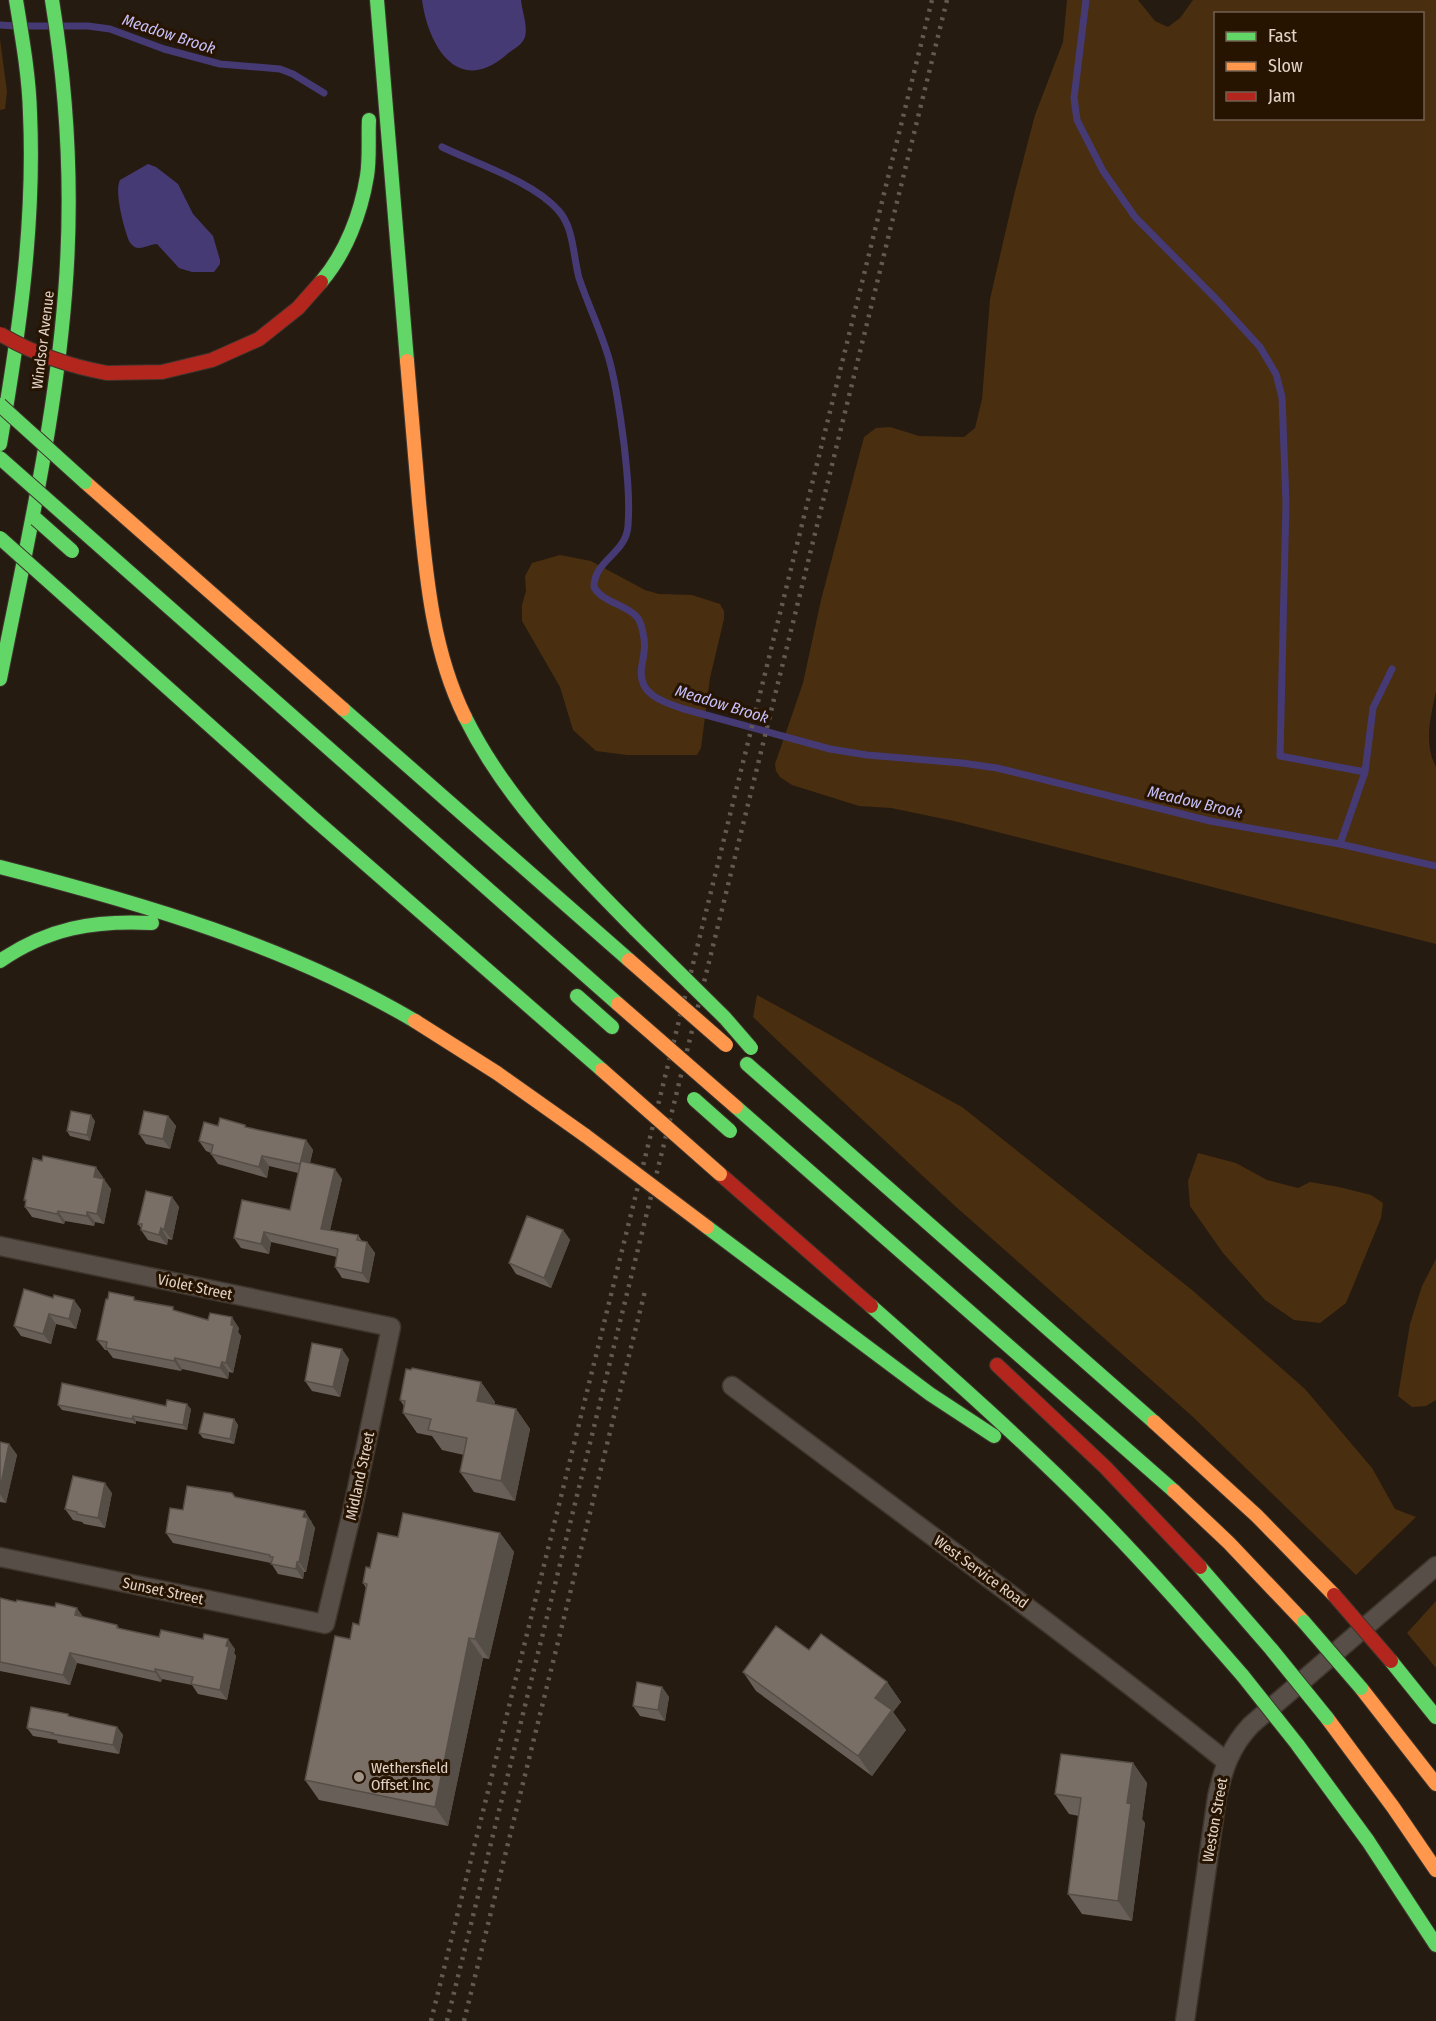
<svg xmlns="http://www.w3.org/2000/svg" width="1436" height="2021" font-family="'Fira Sans Condensed',sans-serif">
  <style>
    .green { fill: #492e10; fill-rule: evenodd }
    .water { fill: #463a75 }
    .lines { fill: none; stroke-linecap: round; stroke-linejoin: round }
    .stream { stroke: #463a75; stroke-width: 7 }
    .street-casing { stroke: #3e352d; stroke-width: 21 }
    .fast-casing { stroke: #3e352d; stroke-width: 16 }
    .slow-casing { stroke: #3e352d; stroke-width: 16 }
    .jam-casing { stroke: #3e352d; stroke-width: 16 }
    .street { stroke: #574f47; stroke-width: 18 }
    .fast { stroke: #63d668; stroke-width: 14 }
    .slow { stroke: #ff974d; stroke-width: 14 }
    .jam { stroke: #b3261e; stroke-width: 14 }
    .rail { stroke: #625a52; stroke-width: 4.5; stroke-dasharray: 3 6; stroke-linecap: butt }
    .fast-bridge-casing { stroke: #3e352d; stroke-width: 16; stroke-linecap: butt }
    .slow-bridge-casing { stroke: #3e352d; stroke-width: 16; stroke-linecap: butt }
    .jam-bridge-casing { stroke: #3e352d; stroke-width: 16; stroke-linecap: butt }
    .fast-bridge { stroke: #63d668; stroke-width: 14 }
    .slow-bridge { stroke: #ff974d; stroke-width: 14 }
    .jam-bridge { stroke: #b3261e; stroke-width: 14 }
    .wall { fill: #685f58 }
    .shaded-wall { fill: #554e47 }
    .building { fill: #796f66; stroke: #554e47; stroke-width: 1.5 }
    .poi-dot { fill: #a09387; stroke: #261300; stroke-width: 2 }
    .labels { text-anchor: middle; dominant-baseline: central; stroke-width: 6; stroke-linejoin: round; paint-order: stroke }
    .street-label { font-size: 15px; fill: #e1d3c7; stroke: #261300 }
    .poi-label { font-size: 15px; fill: #e1d3c7; stroke: #261300; text-anchor: start }
    .water-label { font-size: 16px; font-style: italic; fill: #c6c0fb; stroke: #261300 }
  </style>
  <rect width="100%" height="100%" fill="#261b10"/>
  <!-- green -->
  <path class="green" d="M1067,0h71l17,21 13,6 12,-9 13,-18h243v691c-5,26 -13,51 0,76v177l-482,-123 -63,-13 -32,-2 -67,-21 -12,-8 -4,-6 -1,-7 28,-81 18,-83 43,-163 12,-9 14,-1 29,9 45,1 11,-9 7,-29 8,-100 24,-104 21,-80 28,-73zM1216,14h206v104h-206z
    M0,39l7,53 -2,17 -5,1z
    M560,555l31,6 54,29 14,4 33,1 28,9 4,7v8l-14,59 -9,70 -4,7h-70l-31,-4 -23,-21 -13,-43 -38,-66v-16l4,-14 -1,-15 7,-13z
    M757,995l205,112 230,183 113,99 67,79 23,41 21,8 -60,58 -164,-159 -237,-210 -177,-165 -25,-24z
    M1198,1153l38,10 31,17 31,8 12,-6 29,5 32,8 12,8 -2,15 -35,85 -26,20 -26,-3 -29,-20 -42,-47 -33,-47 -2,-25z
    M1436,1259v141l-10,6 -14,1 -14,-11 12,-72 12,-38z
    M1436,1601v67l-29,-35z"/>
  <!-- water -->
  <path class="water" d="M422,0h99c1,12 7,25 4,37 -4,10 -13,12 -20,19 -48,40 -77,-11 -83,-56z
    M148,164l8,3 22,17 15,30 20,22 7,24v4l-6,8h-22l-13,-4 -22,-24c-12,1 -20,10 -28,-3 -5,-13 -15,-49 -9,-61z"/>
  <g class="lines">
    <!-- stream -->
    <path class="stream" d="M1086,0l-12,98 3,22 26,51 32,46 83,84 42,46 16,27 6,23 4,106 -6,253 85,16 -25,72
      M0,25l15,1
      M27,26h24
      M63,26h25l22,3 54,20 56,15 60,5 13,5 31,19
      M442,147c35,17 90,34 116,63 16,17 15,46 21,68 9,27 22,53 30,81 8,28 11,56 15,85 3,27 6,55 4,82 -2,28 -34,34 -34,61 8,15 31,17 42,29 4,4 6,11 7,17 3,12 1,20 -1,32 -6,29 20,37 42,44l146,40 37,6 95,8 35,5 213,53 130,23 96,22
      M1365,772l8,-64 19,-39"/>
    <defs>
      <path id="street" d="M0,1246l391,81 -39,185 -27,112 -325,-67
        M732,1386c165,125 333,246 495,376
        M1185,2021l32,-224c6,-28 14,-51 34,-72l185,-159"/>
      <path id="fast" d="M377,0l30,361
        M321,282c25,-29 40,-69 46,-106 3,-18 1,-38 2,-56
        M0,444c19,-110 35,-219 30,-331 -1,-38 -8,-76 -14,-113
        M77,526l541,478
        M64,595l249,223 289,252
        M0,679c25,-127 55,-255 65,-385 8,-99 3,-196 -13,-294
        M343,709l286,251
        M465,717c41,83 106,147 171,213
        M0,867c142,36 288,79 415,154
        M0,961c48,-33 94,-41 152,-38
        M577,996l35,31
        M747,1064l407,358
        M736,1107l438,384
        M707,1227l223,167 64,42
        M871,1306c77,68 155,137 228,211 50,51 97,105 144,159
        M1200,1567l72,83
        M1391,1661l45,56
        M1297,1744l71,97 68,104"/>
      <path id="slow" d="M407,361c4,47 8,94 12,141 7,73 13,148 46,215
        M85,482l258,227
        M415,1021l82,52 89,63
        M1154,1422l103,94 77,79
        M1174,1491l55,52 75,79
        M1361,1688l75,96
        M1327,1718l66,89 43,63"/>
      <path id="jam" d="M107,373l55,-1 50,-12 47,-21 39,-31 23,-26
        M720,1174l151,132
        M997,1365l108,102 95,100"/>
    </defs>
    <!-- street casing -->
    <use href="#street" class="street-casing"/>
    <!-- fast casing -->
    <use href="#fast" class="fast-casing"/>
    <!-- slow casing -->
    <use href="#slow" class="slow-casing"/>
    <!-- jam casing -->
    <use href="#jam" class="jam-casing"/>
    <!-- street -->
    <use href="#street" class="street"/>
    <!-- fast -->
    <use href="#fast" class="fast"/>
    <!-- slow -->
    <use href="#slow" class="slow"/>
    <!-- jam -->
    <use href="#jam" class="jam"/>
    <!-- rail -->
    <path class="rail" d="M431,2021l501,-2021
      M447,2021l500,-2021
      M464,2021l181,-730"/>
    <defs>
      <path id="fast-bridge" d="M0,405l85,77
        M0,458l77,68
        M36,519l36,32
        M0,538l64,57
        M636,930l89,88 26,30
        M694,1099l36,32
        M1304,1622l57,66
        M1272,1650l55,68
        M1243,1676l54,68"/>
      <path id="slow-bridge" d="M629,960l97,85
        M618,1004l118,103
        M602,1070l118,104
        M586,1136l121,91"/>
      <path id="jam-bridge" d="M0,334c34,20 68,32 107,39
        M1334,1595l57,66"/>
    </defs>
    <!-- fast-bridge casing -->
    <use href="#fast-bridge" class="fast-bridge-casing"/>
    <!-- slow-bridge casing -->
    <use href="#slow-bridge" class="slow-bridge-casing"/>
    <!-- jam-bridge casing -->
    <use href="#jam-bridge" class="jam-bridge-casing"/>
    <!-- fast-bridge -->
    <use href="#fast-bridge" class="fast-bridge"/>
    <!-- slow-bridge -->
    <use href="#slow-bridge" class="slow-bridge"/>
    <!-- jam-bridge -->
    <use href="#jam-bridge" class="jam-bridge"/>
  </g>
  <!-- wall -->
  <path class="wall" d="M168,1116l8,10 -6,23 -24,-5 -7,-10z
    M95,1121l-5,20 -20,-5 -3,-5z
    M245,1125l2,3 59,12 7,10 -3,13 32,16 -12,51 28,5 4,6 5,1 8,11 -6,30 -27,-5 -7,-11 2,-10 -66,-15 -2,12 -28,-6 -7,-10 56,-28 8,-37 -29,-7 -2,12 -49,-14 -7,-10v-1l-5,-2 -7,-10 19,-15z
    M42,1161l61,16 -1,2 9,10 -7,35 -9,-2 -1,4 -29,-5 -1,3 -32,-7 -7,-10 1,-5 -2,-2z
    M172,1197l7,10 -7,33 -4,-1 -1,6 -19,-5 -7,-10v-2l-3,-4z
    M563,1230l7,10 -19,48 -35,-14 -7,-11z
    M53,1298l21,2 7,10 -5,19 -20,-5 -5,20 -30,-8 -7,-10z
    M137,1300l71,20 31,8 -1,4 3,4 -8,37 -4,-1 -1,7 -46,-10 -1,2 -68,-13 -6,-8h-2l-8,-10z
    M349,1359l-9,38 -28,-6 -7,-10z
    M481,1382l14,20 -1,2 22,5 14,20 -15,72 -41,-9 -14,-20 4,-17 -22,-5 -10,-14 -15,-3 -14,-20 1,-7 -4,-6z
    M58,1405l108,1 25,3 -4,21 -51,-9v3l-74,-14z
    M234,1419l4,6 -4,19 -31,-6 -4,-5z
    M0,1442l9,2 8,11 -11,48 -6,-1z
    M112,1493l-7,35 -21,-4 -2,-2 -9,-2 -8,-11z
    M235,1497l77,24 -1,1 4,6 -9,44h-2l-1,7 -25,-5 -7,-11 -98,-20 -7,-10 17,-23z
    M500,1533l14,19 -25,107 -6,-1 -35,168 -129,-26 -14,-20 45,-141 9,-14 7,-37 -3,-5 7,-15 28,-31z
    M0,1598l117,27 3,4 39,8 76,12 -1,4 2,3 -9,44 -29,-6 -6,-9 -30,-6 -1,3 -84,-19 -7,22 -70,-14z
    M809,1650l78,32 14,20 -8,10 13,18 -34,46 -116,-85 -13,-19z
    M662,1687l7,10 -4,24 -25,-5 -7,-10z
    M68,1714l1,2 48,11 6,8 -4,19 -61,-11 -1,-3 -24,-4 -6,-8z
    M1133,1763l14,20 -5,36 3,4 -13,98 -50,-7 -14,-20 11,-78 -10,-2 -14,-20z"/>
  <!-- shaded-wall -->
  <path class="shaded-wall" d="M91,1115l4,6 -5,20 -3,-6z
    M168,1116l8,10 -6,23 -7,-10z
    M306,1140l7,10 -6,25 -7,-11z
    M262,1156l7,10 -2,12 -8,-11z
    M96,1167l7,10 -2,10 -7,-10z
    M335,1169l7,10 -14,60 -7,-10z
    M104,1179l7,10 -7,35 -7,-10z
    M172,1197l7,10 -7,33 -8,-10z
    M58,1211l7,10 -1,3 -7,-10z
    M87,1212l8,10 -1,4 -7,-10z
    M161,1228l7,11 -1,6 -8,-10z
    M563,1230l7,10 -19,48 -7,-10z
    M264,1232l7,10 -2,12 -8,-10z
    M367,1242l8,11 -6,30 -7,-10z
    M74,1300l7,10 -5,19 -7,-10z
    M49,1314l7,10 -5,20 -8,-10z
    M232,1317l7,11 -1,4 3,4 -8,37 -7,-10z
    M342,1349l7,10 -9,38 -7,-10z
    M175,1358l7,11 -1,2 -7,-10z
    M222,1362l7,10 -1,7 -8,-11z
    M481,1382l14,20 -4,19 -14,-20z
    M187,1404l4,5 -4,21 -4,-5z
    M516,1409l14,20 -15,72 -14,-20z
    M133,1416l3,5v3l-4,-5z
    M234,1419l4,6 -4,19 -4,-5z
    M9,1444l8,11 -11,48 -6,-9v-5z
    M105,1483l7,10 -7,35 -7,-10z
    M305,1511l10,17 -9,44 -7,-10z
    M500,1533l14,19 -25,107 -14,-20z
    M297,1562l7,10 -1,7 -7,-10z
    M77,1608l7,10 -9,-3z
    M469,1638l14,20 -35,168 -13,-19z
    M228,1639l7,10 -1,4 2,3 -9,44 -7,-10z
    M70,1653l7,10 -7,22 -7,-10z
    M155,1669l7,10 -1,3 -6,-10z
    M887,1682l14,20 -8,10 13,18 -34,46 -14,-20 17,-58z
    M662,1687l7,10 -4,24 -7,-11z
    M117,1727l6,8 -4,19 -6,-9z
    M1133,1763l14,20 -5,36 3,4 -13,98 -14,-20 9,-98z"/>
  <!-- building -->
  <path class="building" d="M71,1111l20,4 -4,20 -20,-4z
    M144,1111l24,5 -5,23 -24,-5z
    M220,1118l25,7v2l61,13 -6,24 -38,-8 -3,11 -48,-13 2,-9 -14,-4 5,-19 14,4z
    M43,1156l53,11 -2,10 10,2 -7,35 -10,-2v4l-29,-5 -1,3 -32,-7 1,-7h-2l9,-42 9,3z
    M301,1161l34,8 -14,60 37,6 -1,5 10,2 -5,31 -27,-6 3,-18 -74,-17 -3,12 -27,-6 8,-38 48,10z
    M146,1191l26,6 -8,33 -3,-2 -2,7 -18,-5 1,-6h-4z
    M527,1216l36,14 -19,48 -35,-15z
    M24,1289l29,9 1,-3 20,5 -5,19 -20,-5 -6,20 -29,-8z
    M109,1292l25,5v3l39,7v3l35,10 2,-7 22,4 -1,8h3l-8,38 -4,-1 -2,6 -45,-10 -1,3 -68,-13 1,-6 -10,-2 9,-41h2z
    M312,1343l30,6 -9,38 -28,-6z
    M412,1368l69,14 -4,19 39,8 -15,72 -41,-9 7,-34 -39,-8 3,-11 -28,-6 2,-12 -5,-1 6,-31 5,1z
    M62,1383l104,23 1,-6 20,4 -4,21 -50,-9 -1,3 -74,-14z
    M204,1413l30,6 -4,20 -31,-6z
    M0,1442l9,2 -9,45z
    M73,1476l32,7 -7,35 -21,-4v-2l-12,-3z
    M187,1486l45,7 3,4 70,14 -2,6 5,1 -9,44h-2l-1,7 -25,-5 2,-7h-3v-2l-104,-22 4,-25 13,2z
    M403,1513l97,20 -25,106 -6,-1 -34,169 -130,-27 30,-144 15,3 3,-16 6,2 8,-41 -4,-1 3,-16 4,1 8,-35 20,4z
    M0,1598l16,4 1,-2 38,7 1,-4 21,5 -2,7 42,10v3l42,9 2,-7 42,9 1,-5 24,5 -2,7 3,1 -9,43 -29,-6 2,-7 -38,-8v3l-85,-19 -7,22 -63,-13z
    M776,1626l33,24 12,-16 66,48 -12,16 17,12 -34,46 -115,-84z
    M637,1682l25,5 -4,23 -25,-4z
    M31,1707l37,7v2l49,11 -4,18 -61,-11 1,-1 -26,-5z
    M1061,1754l72,9 -6,40 4,1 -13,97 -50,-7 13,-96 -26,-4z"/>
  <!-- markers -->
  <circle class="poi-dot" cx="359" cy="1777" r="6"/>
  <g class="labels">
    <!-- street labels -->
    <g class="street-label">
      <text transform="translate(43 340) rotate(-83)">Windsor Avenue</text>
      <text transform="translate(195 1287) rotate(12)">Violet Street</text>
      <text transform="translate(360 1476) rotate(-78)">Midland Street</text>
      <text transform="translate(981 1572) rotate(36)">West Service Road</text>
      <text transform="translate(163 1591) rotate(12)">Sunset Street</text>
      <text transform="translate(1215 1820) rotate(-80)">Weston Street</text>
    </g>
    <!-- poi labels -->
    <g class="poi-label">
      <text x="371" y="1768">Wethersfield<tspan x="371" dy="17">Offset Inc</tspan></text>
    </g>
    <!-- water labels -->
    <g class="water-label">
      <text transform="translate(169 34) rotate(18)">Meadow Brook</text>
      <text transform="translate(722 704) rotate(17)">Meadow Brook</text>
      <text transform="translate(1195 802) rotate(13)">Meadow Brook</text>
    </g>
  </g>
  <!-- legend -->
  <rect x="1214" y="12" width="210" height="108" fill="#261300" stroke="#716050" stroke-width="1.5"/>
  <rect x="1226" y="32" width="30" height="9" fill="#63d668" stroke="#716050" stroke-width="1.5"/>
  <text x="1268" y="42" font-size="18" fill="#e1d3c7">Fast</text>
  <rect x="1226" y="62" width="30" height="9" fill="#ff974d" stroke="#716050" stroke-width="1.5"/>
  <text x="1268" y="72" font-size="18" fill="#e1d3c7">Slow</text>
  <rect x="1226" y="92" width="30" height="9" fill="#b3261e" stroke="#716050" stroke-width="1.5"/>
  <text x="1268" y="102" font-size="18" fill="#e1d3c7">Jam</text>
</svg>
